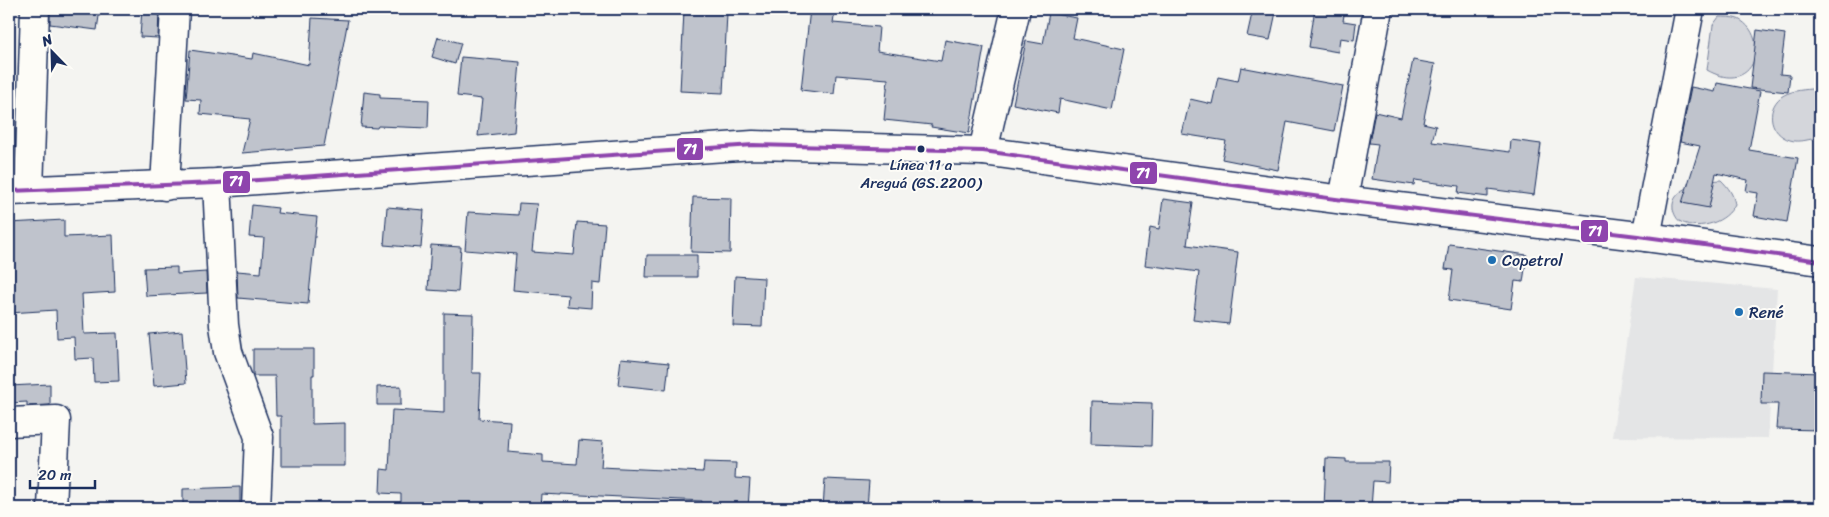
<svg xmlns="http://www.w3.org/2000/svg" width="1829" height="517" font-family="Sriracha,sans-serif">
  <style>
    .built { fill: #e4e5e6 }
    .green { fill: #d4d6db; stroke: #78829c }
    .building { fill: #bfc3cc; stroke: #1b2f5e }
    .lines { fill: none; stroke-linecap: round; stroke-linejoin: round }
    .minor-casing { stroke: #1b2f5e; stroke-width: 31 }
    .major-casing { stroke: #1b2f5e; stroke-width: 31 }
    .minor { stroke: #fdfcf7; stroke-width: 28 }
    .major { stroke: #fdfcf7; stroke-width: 28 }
    .bus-1-casing { stroke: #fdfcf7; stroke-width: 8 }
    .bus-1 { stroke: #8e44ad; stroke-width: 4 }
    .bus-dot { fill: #1b2f5e; stroke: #fdfcf7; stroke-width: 2 }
    .poi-dot { fill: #1f6fb2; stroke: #fdfcf7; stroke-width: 2 }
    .labels { text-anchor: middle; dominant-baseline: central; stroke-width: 4; stroke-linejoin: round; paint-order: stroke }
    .bus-label { font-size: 15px; fill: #1b2f5e; stroke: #fdfcf7 }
    .poi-label { font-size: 16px; fill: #1b2f5e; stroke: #fdfcf7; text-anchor: start }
    .line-badge { stroke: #fdfcf7; stroke-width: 2 }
    .badge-label { font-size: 14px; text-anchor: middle; font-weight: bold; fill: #fff }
  </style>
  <rect width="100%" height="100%" fill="#f4f4f1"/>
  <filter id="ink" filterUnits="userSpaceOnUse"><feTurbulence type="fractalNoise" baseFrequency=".02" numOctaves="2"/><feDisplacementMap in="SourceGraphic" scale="10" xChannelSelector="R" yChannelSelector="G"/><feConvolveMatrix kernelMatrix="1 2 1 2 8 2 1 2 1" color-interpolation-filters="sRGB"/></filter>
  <g filter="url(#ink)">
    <!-- built -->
    <path class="built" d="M1636,277l141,12 -9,149 -156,-1z"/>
    <!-- green -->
    <path class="green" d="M1719,17c5,0 14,0 19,2 33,16 19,79 -31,51l6,-45z
      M1811,89l9,2v46c-9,2 -21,6 -30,3 -20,-6 -25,-30 -9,-43 8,-6 20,-7 30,-8z
      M1721,180c8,8 12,14 14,24 -8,18 -35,27 -54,18 -4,-2 -7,-8 -8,-13 -3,-22 33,-28 48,-29z"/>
    <!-- building -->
    <path class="building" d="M50,9h50l-3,21 -47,-6z
      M142,9h17l-1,29 -18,-1z
      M810,9h25l-2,14 46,4 -2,24 64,10 4,-21 39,7 -15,86 -38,-6 1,-2 -48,-5 4,-41 -52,-4 -2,19 -33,-4z
      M1253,9l23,3 -6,28 -23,-4z
      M1315,9h30l-2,12 13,2 -2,17 -14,-2 -2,14 -29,-5z
      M684,11l43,2 -4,80 -43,-2z
      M1049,13l28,5 -4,20 51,11 -12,61 -52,-11 -2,14 -45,-9 13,-63 17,3z
      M312,18l36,2 -24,126 -82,7 8,-34 -50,-5 1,-14 -15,-1 4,-49 62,9 1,-6 56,12z
      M1757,30l28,4 -5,40 10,1 -2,17 -38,-4z
      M438,37l23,6 -6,21 -23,-7z
      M461,57l59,5 -6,70 -36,4 4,-37 -25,-3z
      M1413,60l22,4 -12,59 13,3 -4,16 78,10 1,-12 30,4 -7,51 -46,-6v8l-30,-4 1,-7 -44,-6 -1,5 -42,-6 6,-35 -9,-1 6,-31 26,6z
      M1241,67l102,19 -9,45 -47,-9 -9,48 -56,-11 4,-18 -44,-7 8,-35 22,5 6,-27 20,4z
      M1717,83l43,8 -11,59 49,8 -11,64 -33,-6 4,-23 -12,-2 2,-11 -32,-7 -7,35 -27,-5 18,-57 -20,-4 11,-55 24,5z
      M364,92l16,2v4l49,2 -1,28 -50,-2 -1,2 -16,-1z
      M693,197l38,1 -1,55 -39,-1z
      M1163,199l30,4 -6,42 51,7 -9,72 -36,-4 6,-48 -54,-7 5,-38 9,2z
      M519,203l18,1 -5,48 42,3 3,-33 28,2 -5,60 -8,-1 -1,25 -24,-2 1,-11 -55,-5 3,-36 -51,-4 3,-38 50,3z
      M252,205l26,3 -1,5 40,4 -9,87 -70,-6 -1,-27 24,2 3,-35 -15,-1z
      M387,207l37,3 -3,38 -37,-3z
      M64,220v17l49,-2 2,57 -33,2 2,40 33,-1 2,48 -25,1 -1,-24 -18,1 -1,-22 -17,1 -1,-28 -47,3v-90z
      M1449,244l78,11 -4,27 -8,-1 -4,28 -62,-9 4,-30 -8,-1z
      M431,245l30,2 -3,45 -30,-2z
      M647,255h50v22h-51z
      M177,267v7l29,-2 1,21 -61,3 -2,-28z
      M735,276l29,2 -2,49 -29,-1z
      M444,313l29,1 -1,59h9l-2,46 31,2 -2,31 35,3v7l34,2 2,-24 24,2 -2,25 102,5 1,-10 32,1 -1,15 15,1 -2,29h-47l1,-7 -141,-7v1l-20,-1 -1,14h-139v-14l-21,-1 1,-24 8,1 3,-60 52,3z
      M182,331l4,52 -32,3 -5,-52z
      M253,349h61v26h-2v49l33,-1v43h-64v-50h-5l-1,-40h-22z
      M621,358l48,5 -3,27 -48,-5z
      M1762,371l58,2v57l-44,-1 2,-25h-17z
      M50,384v21l-23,1v-4l-18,1v-17z
      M401,386v19h-24v-18z
      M1092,401l60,2 -1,43 -60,-2z
      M1326,458l20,1v3h43l-1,20 -15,-1 -2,27h-47z
      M825,479l44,2 -2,27h-44z
      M240,487v17l-14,1v3h-43v-19z"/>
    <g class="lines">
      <defs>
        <path id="minor" d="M983,151l33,-142
          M217,183l7,142 4,27 31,85 -3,71
          M165,186l10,-177
          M29,190l6,-181
          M1343,200l35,-191
          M1646,237l44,-228
          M9,422l47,-2 -4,88"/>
        <path id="major" d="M9,191l208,-8 536,-38 230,6 360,49 303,37 174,24"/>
      </defs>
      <!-- minor casing -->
      <use href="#minor" class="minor-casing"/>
      <!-- major casing -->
      <use href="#major" class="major-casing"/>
      <!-- minor -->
      <use href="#minor" class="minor"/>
      <!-- major -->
      <use href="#major" class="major"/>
      <defs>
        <path id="bus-1" d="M9,191l208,-8 536,-38 230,6 360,49 303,37 174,24"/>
      </defs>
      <!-- bus-1 casing -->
      <use href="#bus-1" class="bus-1-casing"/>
      <!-- bus-1 -->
      <use href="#bus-1" class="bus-1"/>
    </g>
  </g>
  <!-- markers -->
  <circle class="bus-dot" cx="921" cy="149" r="4.5"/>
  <g class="poi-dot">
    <circle cx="1492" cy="260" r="5"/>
    <circle cx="1739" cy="312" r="5"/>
  </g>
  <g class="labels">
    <!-- bus labels -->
    <g class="bus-label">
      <text x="921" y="165">Línea 11 a<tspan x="921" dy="18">Areguá (GS.2200)</tspan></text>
    </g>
    <!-- poi labels -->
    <g class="poi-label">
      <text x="1502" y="260">Copetrol</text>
      <text x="1749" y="312">René</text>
    </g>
  </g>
  <g class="line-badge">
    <rect x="676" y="137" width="28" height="24" rx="5" fill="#8e44ad"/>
    <rect x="1129" y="161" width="29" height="24" rx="5" fill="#8e44ad"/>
    <rect x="222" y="170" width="29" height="24" rx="5" fill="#8e44ad"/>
    <rect x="1580" y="219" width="29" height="24" rx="5" fill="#8e44ad"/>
  </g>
  <g class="badge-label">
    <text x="690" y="154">71</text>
    <text x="1143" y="178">71</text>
    <text x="236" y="186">71</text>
    <text x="1595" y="236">71</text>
  </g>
  <!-- margin -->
  <rect width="1829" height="517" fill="none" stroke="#fdfcf7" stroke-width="30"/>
  <rect x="15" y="15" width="1799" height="487" fill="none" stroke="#1b2f5e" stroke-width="2" filter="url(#ink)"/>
  <!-- north arrow -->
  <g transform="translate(52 52) rotate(337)" stroke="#fdfcf7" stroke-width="4" paint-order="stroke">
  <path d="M0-4L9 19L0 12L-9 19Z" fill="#1b2f5e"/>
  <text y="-8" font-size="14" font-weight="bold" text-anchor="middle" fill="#1b2f5e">N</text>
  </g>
  <!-- scale -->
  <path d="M30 480v8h65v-8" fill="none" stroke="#1b2f5e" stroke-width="2.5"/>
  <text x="38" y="480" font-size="15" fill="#1b2f5e" stroke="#fdfcf7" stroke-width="4" paint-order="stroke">20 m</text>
</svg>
